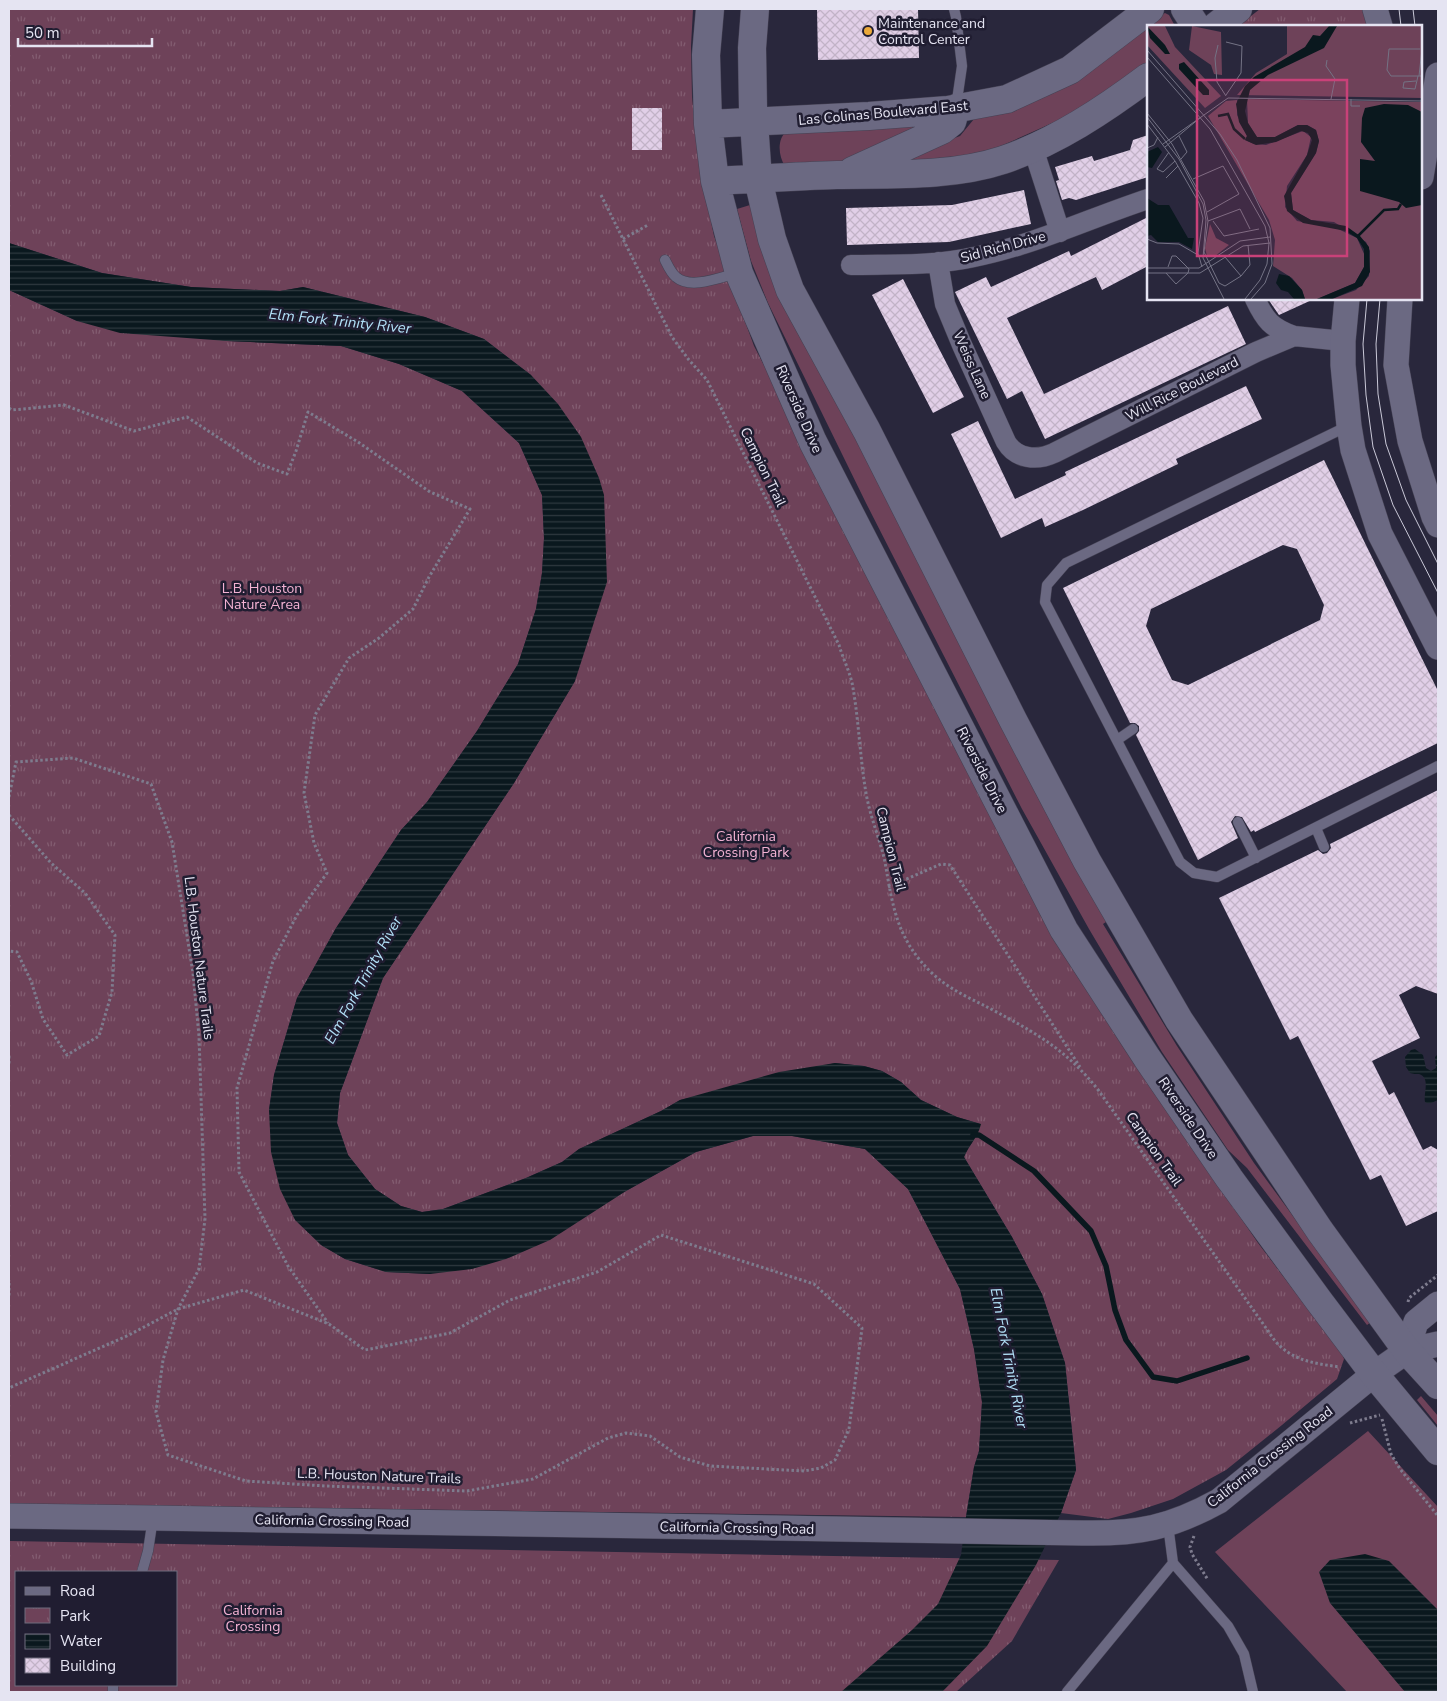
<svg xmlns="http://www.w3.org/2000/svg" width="1447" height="1701" font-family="'Nunito Sans',sans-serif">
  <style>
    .green { fill: #6e4259 }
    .park { fill: url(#park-tufts); fill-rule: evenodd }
    .water { fill: url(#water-rules) }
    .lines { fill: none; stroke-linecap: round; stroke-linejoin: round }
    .stream { stroke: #0a181e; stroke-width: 5.5 }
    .building { fill: url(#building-cross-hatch); fill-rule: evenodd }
    .service-casing { stroke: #454254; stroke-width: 11 }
    .minor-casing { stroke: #454254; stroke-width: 21 }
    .tertiary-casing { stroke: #454254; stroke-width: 26 }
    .secondary-casing { stroke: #454254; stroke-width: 29 }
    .path { stroke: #7e7c8e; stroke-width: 3; stroke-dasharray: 2.5 2.5; stroke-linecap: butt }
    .service { stroke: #6b6982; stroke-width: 10 }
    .minor { stroke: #6b6982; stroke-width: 20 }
    .tertiary { stroke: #6b6982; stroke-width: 25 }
    .secondary { stroke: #6b6982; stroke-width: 28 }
    .tram { stroke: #cac9d8; stroke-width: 1 }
    .poi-dot { fill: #eba93a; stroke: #201d31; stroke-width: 2 }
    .labels { text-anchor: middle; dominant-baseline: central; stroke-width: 5; stroke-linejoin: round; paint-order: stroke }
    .poi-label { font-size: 14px; fill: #e5e4f2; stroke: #201d31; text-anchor: start }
    .street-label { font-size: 14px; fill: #e5e4f2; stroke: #201d31 }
    .park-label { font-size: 14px; fill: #f3b2d3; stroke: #201d31 }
    .water-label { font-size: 15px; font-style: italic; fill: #b2e1f8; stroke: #201d31 }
    .inset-river { fill: none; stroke: #0a181e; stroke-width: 2.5 }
    .inset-road { fill: none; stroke: #747385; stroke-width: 1 }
    .view { fill: #c94179; fill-opacity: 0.15; stroke: #c94179; stroke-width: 2.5 }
    .inset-edge { fill: none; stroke: #e5e4f2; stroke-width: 2.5 }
  </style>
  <defs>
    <pattern id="park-tufts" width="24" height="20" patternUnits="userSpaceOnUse" patternTransform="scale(1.25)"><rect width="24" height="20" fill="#6e4259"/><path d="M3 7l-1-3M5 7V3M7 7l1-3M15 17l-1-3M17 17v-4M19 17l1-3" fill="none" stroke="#835d71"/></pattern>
    <pattern id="water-rules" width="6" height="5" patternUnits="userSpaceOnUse" patternTransform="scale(1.25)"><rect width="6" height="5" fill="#0a181e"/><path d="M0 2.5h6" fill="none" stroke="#2e393f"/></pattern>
    <pattern id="building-cross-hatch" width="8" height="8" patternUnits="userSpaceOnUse" patternTransform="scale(1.25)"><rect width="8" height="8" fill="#e1cfe7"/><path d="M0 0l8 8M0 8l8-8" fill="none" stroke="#c2b3c7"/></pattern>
  </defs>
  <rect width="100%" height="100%" fill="#29273c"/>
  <!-- green -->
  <path class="green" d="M1165,13l4,2 6,11h-27v35l-39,30 -32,21 -96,43 -44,8 -44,-3 67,-24 14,-17z
    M925,126l1,6 -95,33 -46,1c-7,-10 -8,-28 2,-35z
    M750,205l15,54 344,661 -6,4 74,122 77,117 117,159 -4,3 -120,-157 -19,-18 -66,-98 -73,-123 -67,-120 -156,-306 -98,-200 -17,-42 -14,-52z
    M1421,1396l17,20v10l-21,-26z
    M1368,1431l70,76v185h-91l-132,-140z"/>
  <!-- park -->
  <path class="park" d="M9,9h684l-2,37 1,51 6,59 16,80 40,110 55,106 354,652 95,139 84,111 2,5 -7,20 -55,46 -56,45 -53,29 -42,14 -23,6 -47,-6 15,-43 -11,-107 -23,-69 -30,-57 -48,-80c5,-12 14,-20 16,-33l-23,-7 -36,-17 -20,-18 -19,-11 -18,-5 -29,-3 -155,37 -19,11 -82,38 -17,13 -36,16 -83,31 -21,3 -21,-6 -26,-17 -27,-34 -11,-32 3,-30 43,-115 131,-195 61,-102 -44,-306 -47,-36 -59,-22 -122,-30 -23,4 -89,-4 -89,-14 -93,-30z
    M1260,9h101l4,4 6,13h-133z
    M9,290l68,31 150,20 114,5 58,18 63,27 57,52 23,52 2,43 -2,35 -6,36 -18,55 -41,67 -50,71 -26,28 -65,98 -39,70 -23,77 -5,35 52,135 24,14 41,13 44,2 196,-83 70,-39 57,-16h39l73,13 43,40 52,100 14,60 8,53 -3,49 -5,16 -8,50 -957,-13z
    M9,1541l1050,19 -47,81 -56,51h-947zM16,1572h160v113h-160z"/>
  <!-- water -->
  <path class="water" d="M9,243l93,30 89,14 89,4 23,-4 122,30 59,22 47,36 27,29 23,33 18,41 5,17 3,87 -32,99 -61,102 -131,195 -43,115 -3,30 11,32 27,34 26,17 21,6 21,-3 83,-31 36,-16 17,-13 82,-38 19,-11 99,-28 56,-9 29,3 18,5 19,11 20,18 36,17 24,7c-3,13 -12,21 -17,33l48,80 30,57 23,69 11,107 -15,43 -25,52 -49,81 -45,46h-101l71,-62 26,-26 23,-49 5,-38 8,-50 5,-16 3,-49 -8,-53 -14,-60 -52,-100 -43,-40 -73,-13h-39l-57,16 -70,39 -76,49 -44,19 -34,10 -42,5 -44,-2 -41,-13 -24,-14 -26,-25 -15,-31 -9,-37 -2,-42 5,-35 23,-77 39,-70 65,-98 26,-28 50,-71 41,-67 18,-55 6,-36 2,-35 -2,-43 -23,-52 -57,-52 -63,-27 -58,-18 -114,-5 -107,-8 -43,-12 -68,-31z
    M1415,1049l8,6 3,13 5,3 5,-3 -1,-11 3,-3v46c-5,2 -9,5 -13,2 -2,-9 6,-24 -6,-28 -3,0 -6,0 -9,-1l-4,-6 -1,-10 6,-7z
    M1365,1554l24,7 49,49v82h-33l-75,-89 -11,-31 11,-12z"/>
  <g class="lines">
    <!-- stream -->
    <path class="stream" d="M973,1135h6l55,36 57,60 15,35 9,44 11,30 27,37 24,4 70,-23"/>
  </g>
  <!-- building -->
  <path class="building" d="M817,9h101l1,49 -101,2z
    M632,108h30v42h-30z
    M1148,135v42l-72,23 -7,-2 -7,2 -6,-19 3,-1 -4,-13 37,-11 2,5 36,-11 3,-10z
    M1024,190l7,34 -82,18 -102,3 -1,-37 106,-3z
    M1148,217v49l-46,24 -6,-13 -89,41 37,76 184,-88 18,38 -201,95 -23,-48 -15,8 -52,-107 31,-15 5,10 78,-36 2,5z
    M903,279l61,118 -31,16 -61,-118z
    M1268,299h46l-35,16z
    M1246,386l16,33 -86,40 2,5 -95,46 -38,17 -3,-9 -41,20 -50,-104 27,-13 37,78 51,-24 -1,-3z
    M1324,460l114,231v52l-183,89 -1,-2 -3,2 -9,-15 -7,-1 -4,6 7,16 -40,22 -62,-125 3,-4v-5l-4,-3h-5l-67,-135zM1283,545l14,4 27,56 -4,15 -132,65 -16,-5 -26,-54 5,-17z
    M1438,790v204l-22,-8 -17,9 21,43 -48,23 17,34 5,-3 29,58 8,-4 7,4v61l-32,15 -25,-51 -11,5 -72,-144 -8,4 -71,-142 99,-48 5,4 4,-1 4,-5 -1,-4z"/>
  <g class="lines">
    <defs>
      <path id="service" d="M954,9l2,8 6,49 -6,41
        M665,260c3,6 6,13 11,17 15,13 45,0 62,-4
        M1348,426l-282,137 -19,22 -2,17 135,260 14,11 23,4 221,-111
        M1117,740l16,-11
        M1238,822l18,36
        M1316,828l8,19
        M1168,1525l5,38 55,63 16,28 9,38
        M142,1572l6,-21 5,-33
        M113,1685v7
        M1067,1692l106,-129"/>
      <path id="minor" d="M1033,148l27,84
        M938,262l7,42 17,41 44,97c10,17 31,19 48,11l202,-101 38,-16 49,5
        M851,265c41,-1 83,1 123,-8 60,-12 116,-39 174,-58
        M1255,299c10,21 16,29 39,37"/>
      <path id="tertiary" d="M1375,9l5,17
        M1421,177l17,-102
        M1347,299l-4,42v24l6,61 4,24 27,84 58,113
        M1400,299l-4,66 14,76 24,76 4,8
        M1407,1351l9,-29 22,-18
        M9,1516l144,2 930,15c55,1 87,-5 136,-32l155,-127 33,-23 31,-7"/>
      <path id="secondary" d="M710,9l-4,46 2,69 7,57 24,92 74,169 251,488 83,128 82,120 90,123 55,73 64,77
        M755,9l-3,39 1,60 5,71 14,60 18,51 77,141 146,289 74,141 92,159 141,211 87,120 31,34
        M1185,9l11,17
        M1216,26l22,-17
        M708,124l161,-8 79,-6 59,-11 63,-29 80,-61
        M852,171l90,-41 10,-8 4,-14
        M715,181c41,-2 81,-5 122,-6 53,-1 115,2 166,-15 53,-18 101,-50 145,-83"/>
    </defs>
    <!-- service casing -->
    <use href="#service" class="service-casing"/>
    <!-- minor casing -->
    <use href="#minor" class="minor-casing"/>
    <!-- tertiary casing -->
    <use href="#tertiary" class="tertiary-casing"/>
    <!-- secondary casing -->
    <use href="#secondary" class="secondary-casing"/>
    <!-- path -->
    <path class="path" d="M601,195l71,142 17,23 18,20 132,265c4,14 12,29 14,43 6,35 7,70 13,105 4,24 14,46 19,69 8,46 12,78 48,112 17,16 39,25 58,35 45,24 76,41 108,82l167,237c4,6 9,14 15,19 17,15 38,17 59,20
      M623,239l25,-14
      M9,408l3,2 52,-5 70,26 53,-14 70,46 30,11 9,-23 12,-39 50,30 72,50 40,17 -41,68 -16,32 -34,29 -30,20 -34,57 -11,78 10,50 13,30 -30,42 -24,46 -36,127 2,84 49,94 40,57
      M9,797l7,-35 57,-4 78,26 21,58 21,131 6,63 6,183 -6,50 -21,40 -15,51 -7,52 12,43 78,26 80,5 141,5 66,-12 75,-41 18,-5 24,3 30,21 30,9 94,5 17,-3 14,-8 14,-31 13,-101 -48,-44 -153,-49 -64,37 -87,28 -60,33 -85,17 -36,-26 -85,-34 -66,19 -49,26 -120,53
      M9,815l42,48 34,30 30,42 -3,57 -13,44 -32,19 -24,-36 -12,-38 -14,-29 -8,-1
      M888,887l53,-23 9,1 130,202
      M9,1056v8
      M9,1283v14
      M1408,1302l1,-4 29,-23
      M1382,1419l9,35 9,15 38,47
      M1350,1423l30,-8
      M1194,1536l-4,11 2,7 16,26"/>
    <!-- service -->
    <use href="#service" class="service"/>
    <!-- minor -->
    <use href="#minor" class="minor"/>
    <!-- tertiary -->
    <use href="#tertiary" class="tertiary"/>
    <!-- secondary -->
    <use href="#secondary" class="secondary"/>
    <!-- tram -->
    <path class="tram" d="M1399,9l2,17
      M1413,9l2,17
      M1367,299l-4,45 3,51 7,52 20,58 45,88
      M1380,299l-4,45 2,50 8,50 20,56 32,64"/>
  </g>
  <!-- markers -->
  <circle class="poi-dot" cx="868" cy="31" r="5"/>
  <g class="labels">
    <!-- poi labels -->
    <g class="poi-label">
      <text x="878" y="23">Maintenance and<tspan x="878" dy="16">Control Center</tspan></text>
    </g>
    <!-- street labels -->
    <g class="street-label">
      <text transform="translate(883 113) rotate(-5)">Las Colinas Boulevard East</text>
      <text transform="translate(1003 247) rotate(-15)">Sid Rich Drive</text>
      <text transform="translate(972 365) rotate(66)">Weiss Lane</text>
      <text transform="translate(1182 389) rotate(-27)">Will Rice Boulevard</text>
      <text transform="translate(799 409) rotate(66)">Riverside Drive</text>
      <text transform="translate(763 467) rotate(64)">Campion Trail</text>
      <text transform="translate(982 770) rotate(63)">Riverside Drive</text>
      <text transform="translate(891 849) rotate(76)">Campion Trail</text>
      <text transform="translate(199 958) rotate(83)">L.B. Houston Nature Trails</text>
      <text transform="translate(1188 1118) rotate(56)">Riverside Drive</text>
      <text transform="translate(1154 1149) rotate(55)">Campion Trail</text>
      <text transform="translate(1270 1457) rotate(-38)">California Crossing Road</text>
      <text transform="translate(379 1476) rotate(2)">L.B. Houston Nature Trails</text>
      <text transform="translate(332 1521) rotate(1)">California Crossing Road</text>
      <text transform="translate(737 1528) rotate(1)">California Crossing Road</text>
    </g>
    <!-- park labels -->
    <g class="park-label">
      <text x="262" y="588">L.B. Houston<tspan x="262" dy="16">Nature Area</tspan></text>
      <text x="746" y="836">California<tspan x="746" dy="16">Crossing Park</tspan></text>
      <text x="253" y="1610">California<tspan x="253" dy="16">Crossing</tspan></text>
    </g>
    <!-- water labels -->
    <g class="water-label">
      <text transform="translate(340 321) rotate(6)">Elm Fork Trinity River</text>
      <text transform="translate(363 980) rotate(-61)">Elm Fork Trinity River</text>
      <text transform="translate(1009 1358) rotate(79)">Elm Fork Trinity River</text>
    </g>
  </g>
  <!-- overview -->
  <g transform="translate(1147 25)">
    <rect width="275" height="275" fill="#29273c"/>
    <path d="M0,1h18l10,21 46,49 -16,12 -58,-63z" fill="#6e4259"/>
    <path d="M45,1l29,6 1,43 -8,-1 -3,-9 -22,-15zM140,1h135v72l-185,-3 19,-22 31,-19zM100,74l175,3v197h-90l24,-9 13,-14 1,-25 -4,-9 -32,-20 -23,-2 -18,-10 -2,-17 25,-40 3,-12 -3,-11 -9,-5h-9l-23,12h-18l-9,-14zM90,75v15l10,21 -2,4 9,4 12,1 37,-14 8,6 -4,18 -20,31 -2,21 12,14 39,7 21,10 8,18 -1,11 -9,16 -38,16h-12l-3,-9 -10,-12 -19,-12 2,-26 -6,-20 -61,-104 18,-15zM63,199l6,14 13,7 -15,12 -7,-1 -2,-8z" fill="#6e4259"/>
    <path d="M0,1l18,19 5,9h-5l-15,-16zM182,1h8l-13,22 -56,27 -18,15 -5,21 3,12 9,14h18l23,-12h9l9,5 3,11 -3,12 -25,40 2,17 18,10 35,6 14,10 9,11 1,25 -8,14 -30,13h-15l38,-16 9,-16v-18l-7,-11 -11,-7 -43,-8 -16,-12 -3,-15 23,-41 5,-15 -4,-7 -7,-2 -25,11 -20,3 -11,-5 2,-4 -8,-14 -3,-18 9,-18 9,-9 51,-30 8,-12 7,1zM37,37l25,28v5h-6l-24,-26v-5zM237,79l24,1 14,7v93l-16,3 -7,-6 -39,-11v-32l15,2 -14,-19 1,-24 3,-10zM11,122l4,5 -10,16 -5,-1v-15zM0,173l11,7h11l19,33h6l-2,11 -13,-7h-21l-7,-7 -4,1zM132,249l10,2 13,14 3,9h-11l-6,-7 -7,-2 -5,-7z" fill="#0a181e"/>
    <path class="inset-river" d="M71,91l10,-2 6,15 11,10M211,211l26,-26 14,-1 3,-5"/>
    <path class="inset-road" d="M71,20l-3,13 2,24 9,14M273,24h-31l-2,21 4,6h31M0,25l73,84 17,26 33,68 2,36 -7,19 -14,16M0,32l63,72 55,97 4,17 -2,21 -7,16 -15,19M180,35l-1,6 9,13 -4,20M272,51l3,-27M269,56l-12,1 -1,6 12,1 3,-13M79,70l15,-22 1,-27 -16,-4M204,74v7h9M0,88l25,31 32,57 4,20 -4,31 15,31 6,3 16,-10 -16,-19M0,92l32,42 24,45 3,16 -3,38 21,41M0,99l28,37 24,42 4,15 -5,35 4,14M32,111l8,16 -6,7M16,119l65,-46 194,3M18,122l36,-30M0,123l7,-3 4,-8M22,127l-12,17 6,3 12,-11M19,153l12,-12M46,154l30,-13 16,28 -32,18M61,196l32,-12 10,20M66,196l11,15 35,-7M0,214l10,4 22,1 19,11M0,243h52l41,-27 30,-4M0,248h53l43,-27 27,-3M19,248l10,11 12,-11 1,-4 -13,-13h-4l-4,11M94,251l9,-11 -2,-20"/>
    <path class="view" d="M50,55h150v176h-150z"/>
    <rect width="275" height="275" class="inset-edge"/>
  </g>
  <!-- border -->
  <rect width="1447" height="1701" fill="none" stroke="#e5e4f2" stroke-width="20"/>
  <!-- legend -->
  <rect x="15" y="1571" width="162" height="115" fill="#201d31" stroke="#6f6d7e"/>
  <rect x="25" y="1587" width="25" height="8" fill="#6b6982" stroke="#6f6d7e"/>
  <text x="60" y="1596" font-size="15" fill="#e5e4f2">Road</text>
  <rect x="25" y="1608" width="25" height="15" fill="url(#park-tufts)" stroke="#6f6d7e"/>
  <text x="60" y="1621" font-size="15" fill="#e5e4f2">Park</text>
  <rect x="25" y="1634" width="25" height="15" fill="url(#water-rules)" stroke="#6f6d7e"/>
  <text x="60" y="1646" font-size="15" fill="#e5e4f2">Water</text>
  <rect x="25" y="1658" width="25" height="15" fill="url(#building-cross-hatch)" stroke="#6f6d7e"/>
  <text x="60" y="1671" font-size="15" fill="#e5e4f2">Building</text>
  <!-- scale -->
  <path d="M18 38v8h134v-8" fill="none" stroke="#e5e4f2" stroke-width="2.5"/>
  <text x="25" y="38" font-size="15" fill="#e5e4f2" stroke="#201d31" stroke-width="4" paint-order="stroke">50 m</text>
</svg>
